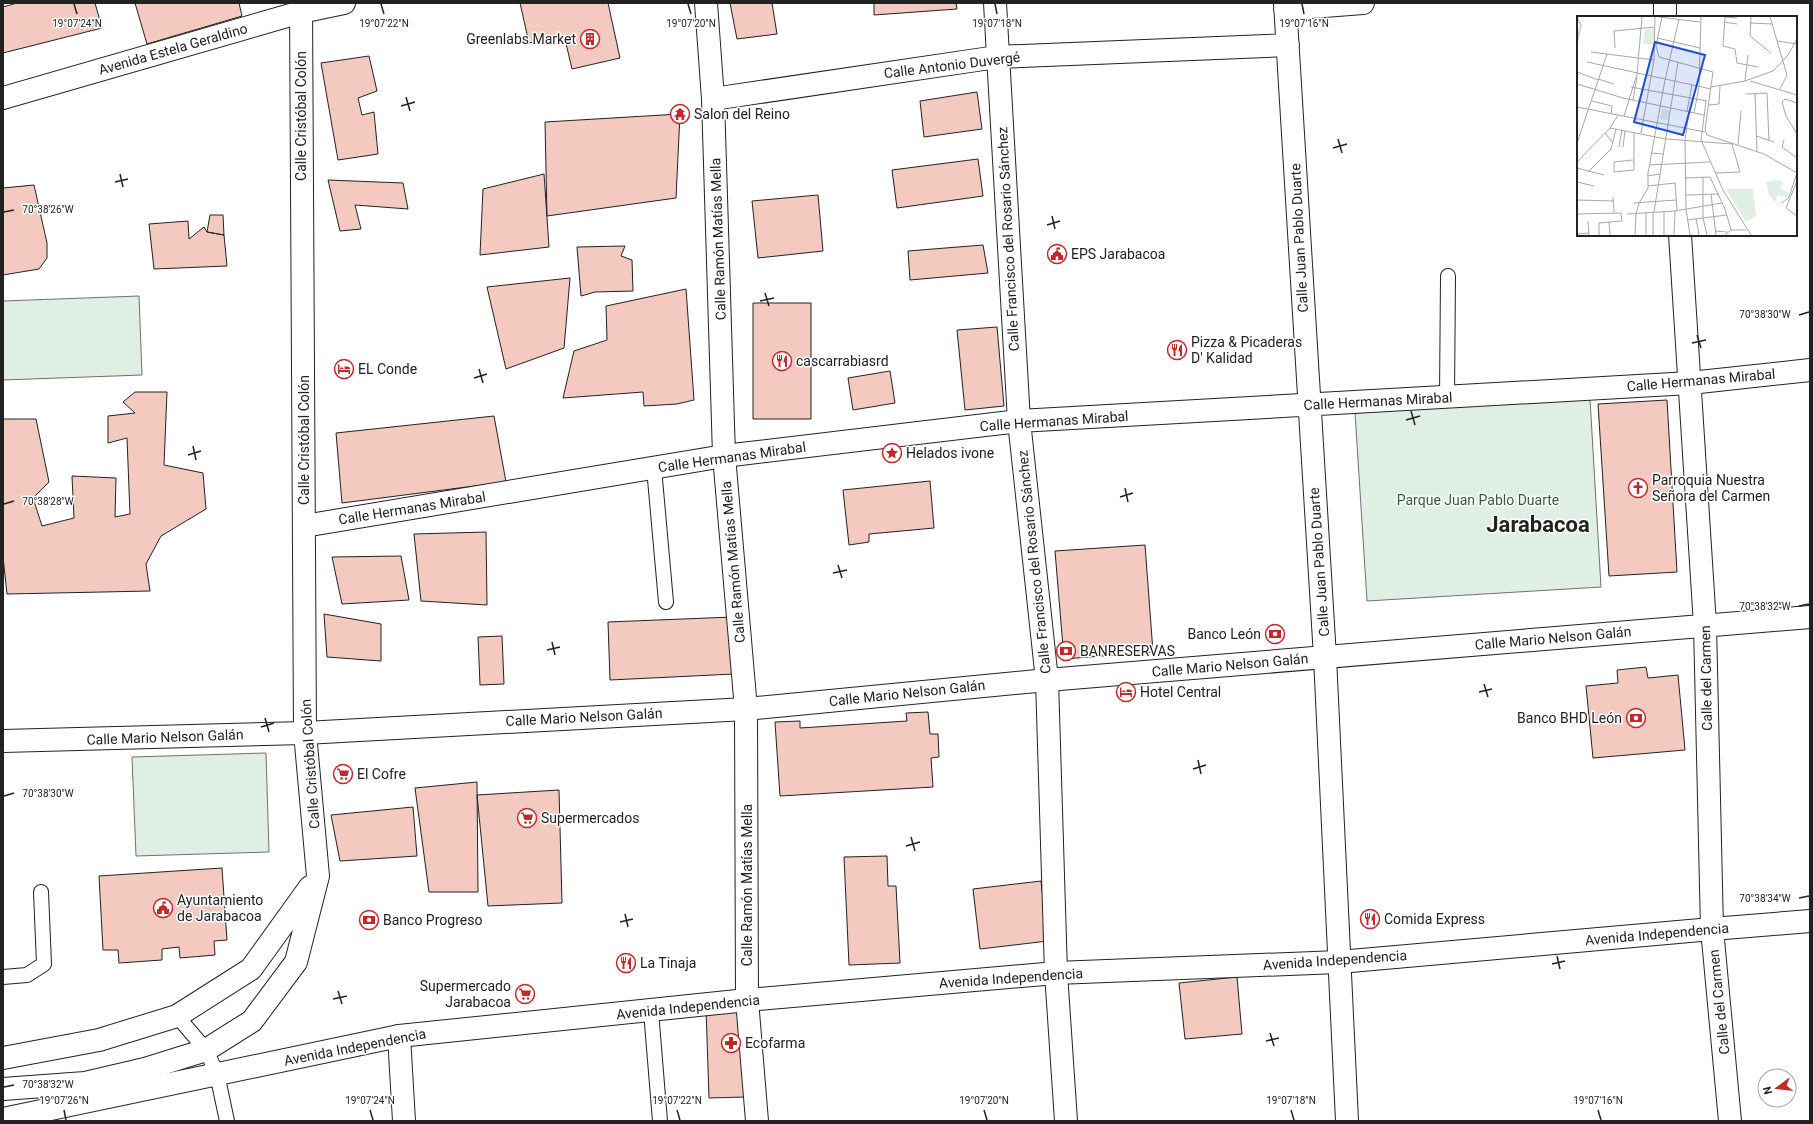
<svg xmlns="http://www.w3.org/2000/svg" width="1813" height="1124" font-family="Roboto,sans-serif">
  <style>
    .green { fill: #e0efe3; stroke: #6f6f6f }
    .building { fill: #f3c9c0; stroke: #222 }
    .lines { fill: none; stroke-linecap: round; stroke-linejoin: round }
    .service-casing { stroke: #222; stroke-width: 16 }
    .minor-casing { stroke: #222; stroke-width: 24 }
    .tertiary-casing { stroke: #222; stroke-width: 24 }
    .secondary-casing { stroke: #222; stroke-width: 24 }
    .service { stroke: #fff; stroke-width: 14 }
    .minor { stroke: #fff; stroke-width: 22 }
    .tertiary { stroke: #fff; stroke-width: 22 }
    .secondary { stroke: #fff; stroke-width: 22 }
    .ticks { fill: none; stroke: #222; stroke-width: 1.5 }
    .labels { text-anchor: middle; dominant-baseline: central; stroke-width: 3; stroke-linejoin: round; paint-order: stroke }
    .poi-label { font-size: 14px; fill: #222; stroke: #fff; text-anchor: start }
    .street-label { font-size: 14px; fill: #222; stroke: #fff }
    .park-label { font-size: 14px; fill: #2f5e38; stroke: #fff }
    .town-label { font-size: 22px; font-weight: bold; fill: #222; stroke: #fff }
    .inset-river { fill: none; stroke: #c7d3dd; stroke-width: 2 }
    .inset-road { fill: none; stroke: #a7a7a7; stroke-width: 1 }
    .view { fill: #1d4ed8; fill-opacity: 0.15; stroke: #1d4ed8; stroke-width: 2 }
    .inset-edge { fill: none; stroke: #222; stroke-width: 2 }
    .ticks-label { font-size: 10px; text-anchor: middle; fill: #222; stroke: #fff; stroke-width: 3; stroke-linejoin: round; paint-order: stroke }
  </style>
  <rect width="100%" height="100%" fill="#fff"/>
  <!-- green -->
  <path class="green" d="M139,296l3,79 -139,5v-79z
    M1590,399l11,188 -234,14 -12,-188z
    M266,753l3,99 -133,4 -4,-99z"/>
  <!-- building -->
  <path class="building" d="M17,3h78l7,25 -99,25v-46z
    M135,3h104l3,13 -95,28z
    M520,3h88l12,55 -48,11 -8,-34 -35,8z
    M730,3h42l5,31 -40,5z
    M874,3h82l1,6 -83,6z
    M369,56l8,35 -19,7 4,17 12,-3 4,42 -40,6 -17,-97z
    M977,92l5,37 -58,8 -4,-36z
    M680,114l-4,84 -129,18 -2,-94z
    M978,159l5,37 -86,12 -5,-38z
    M544,174l5,73 -69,8 3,-66z
    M328,180l75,3 5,26 -53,-4 6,24 -21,2z
    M34,185l13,58v15l-8,11 -36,6v-87z
    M818,195l5,56 -65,7 -6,-57z
    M210,215h13l1,20 -17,-3z
    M188,221l1,18 15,-12 3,5 17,3 3,31 -73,3 -5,-45z
    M983,245l5,28 -78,7 -2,-29z
    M625,246l-4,10 11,4 1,31 -38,1 -14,4 -4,-49z
    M570,278l-6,70 -58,21 -19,-82z
    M686,289l8,111 -17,4 -33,2 -1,-14 -80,6 11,-47 33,-11 -1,-34z
    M753,303h58v116h-58z
    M997,327l7,79 -39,4 -8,-80z
    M890,371l5,32 -42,7 -5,-32z
    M135,392h32l-3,73 39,8 3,36 -45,27 -15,28 4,27 -143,3 -4,-37v-138h33l13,63 -16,16 9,28 32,-8 -2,-42 44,2 -1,39 15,-3 -3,-76 -19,5v-27l27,-3 -12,-11z
    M1667,400l10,172 -68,4 -11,-172z
    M494,416l12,66 -164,21 -6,-70z
    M930,481l4,47 -65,6v8l-20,3 -6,-55z
    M486,532l1,73 -66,-4 -7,-67z
    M1145,545l8,107 -89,7 -9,-108z
    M401,556l8,44 -67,4 -10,-47z
    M324,614l57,10v37l-54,-4z
    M732,617l2,57 -124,6 -2,-58z
    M502,636l2,48 -24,1 -2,-48z
    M1646,667l2,11 30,-3 7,75 -92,8 -7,-72 32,-3 -1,-13z
    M928,712l2,22h8l1,23 -8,1 2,29 -153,9 -5,-74 25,-1v7l107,-7 -1,-8z
    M477,782l1,110h-49l-14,-104z
    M559,790l3,113 -74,3 -11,-111z
    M413,807l4,49 -77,5 -9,-46z
    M887,856l1,30h8l4,77 -51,2 -5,-108z
    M222,868l5,72 -13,1 1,14 -35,3 -1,-11 -17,2v11l-43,3 -1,-13h-15l-4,-74z
    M1041,881l7,60 -68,8 -7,-60z
    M1237,977l5,57 -57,5 -6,-56z
    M706,1008h37l2,89 -36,1z"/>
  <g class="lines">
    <defs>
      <path id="service" d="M1447,397l1,-121
        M654,468l12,134
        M3,977l24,-2 17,-11 -3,-72
        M651,1011l9,110
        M177,1016l29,34 11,24 10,47"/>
      <path id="minor" d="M706,3l7,96 11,357 22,253 1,291 10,121
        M995,3l24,418 28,259 9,293 10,148
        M1285,3l40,654 22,464
        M1285,9l78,-6
        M301,12l43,-9
        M713,99l284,-42 291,-12
        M304,526l420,-70 295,-35 671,-38 120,-13
        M3,741l302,-8
        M399,1036l5,85"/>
      <path id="tertiary" d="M1665,3v14
        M3,98l298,-86
        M1680,235l25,390 7,304 18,192
        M305,733l441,-24 301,-29 763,-63
        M3,1119l396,-83 348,-36 309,-27 283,-11 373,-33 98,-8"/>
      <path id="secondary" d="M3,1058l96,-18 78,-24 74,-47 59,-82
        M3,1089l82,-6 60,-14 61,-19 46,-29 44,-59 22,-86 -13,-143 -4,-730"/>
    </defs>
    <!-- service casing -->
    <use href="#service" class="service-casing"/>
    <!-- minor casing -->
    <use href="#minor" class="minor-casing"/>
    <!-- tertiary casing -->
    <use href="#tertiary" class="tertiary-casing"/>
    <!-- secondary casing -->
    <use href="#secondary" class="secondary-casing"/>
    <!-- service -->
    <use href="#service" class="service"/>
    <!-- minor -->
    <use href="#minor" class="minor"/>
    <!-- tertiary -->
    <use href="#tertiary" class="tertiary"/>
    <!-- secondary -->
    <use href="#secondary" class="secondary"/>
  </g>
  <!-- ticks -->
  <path class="ticks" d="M74,4l3,10M381,4l3,10M688,4l3,10M995,4l2,10M1302,4l2,10M406,97l4,14M401,106l14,-4M1338,139l4,14M1333,148l14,-4M120,174l3,13M115,182l13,-3M4,212l10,-2M1052,216l3,13M1047,225l13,-4M765,293l4,13M760,301l14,-3M1799,315l10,-3M1697,335l4,13M1692,343l14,-3M479,369l4,14M474,378l13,-4M1411,411l4,14M1406,420l14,-4M193,446l3,14M188,455l13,-4M1125,488l3,14M1120,497l13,-4M4,504l10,-3M838,565l4,13M833,573l14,-3M1799,606l10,-2M552,642l3,13M547,650l13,-3M1484,684l4,13M1479,692l13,-3M265,718l4,14M261,727l13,-4M1198,760l3,14M1193,769l13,-4M4,796l10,-3M911,837l4,14M906,846l14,-4M1799,898l10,-2M625,914l3,13M620,922l13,-3M1557,956l3,13M1552,964l13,-3M338,991l4,13M333,999l14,-3M1270,1033l4,13M1266,1041l13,-3M4,1087l10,-2M64,1110l2,10M370,1110l3,10M677,1110l3,10M984,1110l3,10M1291,1110l3,10M1598,1110l3,10"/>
  <!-- icons -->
  <defs>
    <symbol id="building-ring" viewBox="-11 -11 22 22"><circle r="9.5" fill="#fff" stroke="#c62828" stroke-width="1.5"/><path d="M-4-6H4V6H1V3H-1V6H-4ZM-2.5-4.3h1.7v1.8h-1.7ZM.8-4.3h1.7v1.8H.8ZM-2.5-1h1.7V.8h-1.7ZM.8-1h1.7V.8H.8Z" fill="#c62828"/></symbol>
    <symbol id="temple-ring" viewBox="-11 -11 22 22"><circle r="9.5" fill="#fff" stroke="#c62828" stroke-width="1.5"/><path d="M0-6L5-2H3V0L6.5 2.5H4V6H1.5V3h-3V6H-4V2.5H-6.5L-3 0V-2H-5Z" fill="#c62828"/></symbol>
    <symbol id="civic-ring" viewBox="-11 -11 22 22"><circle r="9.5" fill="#fff" stroke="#c62828" stroke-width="1.5"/><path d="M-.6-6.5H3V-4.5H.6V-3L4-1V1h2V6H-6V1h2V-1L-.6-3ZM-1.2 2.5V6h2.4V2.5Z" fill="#c62828"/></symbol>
    <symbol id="restaurant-ring" viewBox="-11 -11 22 22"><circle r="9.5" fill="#fff" stroke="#c62828" stroke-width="1.5"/><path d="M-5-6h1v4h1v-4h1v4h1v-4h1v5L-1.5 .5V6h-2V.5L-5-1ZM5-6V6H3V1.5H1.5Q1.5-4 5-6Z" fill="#c62828"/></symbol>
    <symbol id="hotel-ring" viewBox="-11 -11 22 22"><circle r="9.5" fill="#fff" stroke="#c62828" stroke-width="1.5"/><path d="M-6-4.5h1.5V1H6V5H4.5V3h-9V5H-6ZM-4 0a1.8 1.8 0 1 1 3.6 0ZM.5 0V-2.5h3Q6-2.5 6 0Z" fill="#c62828"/></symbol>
    <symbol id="sight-ring" viewBox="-11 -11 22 22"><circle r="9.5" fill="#fff" stroke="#c62828" stroke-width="1.5"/><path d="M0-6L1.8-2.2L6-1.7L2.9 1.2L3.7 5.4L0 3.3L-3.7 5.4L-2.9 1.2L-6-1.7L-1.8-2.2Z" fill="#c62828"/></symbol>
    <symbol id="church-ring" viewBox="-11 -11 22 22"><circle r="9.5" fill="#fff" stroke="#c62828" stroke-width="1.5"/><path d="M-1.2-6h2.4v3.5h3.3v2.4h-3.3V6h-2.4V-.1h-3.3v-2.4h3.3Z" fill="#c62828"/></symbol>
    <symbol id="bank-ring" viewBox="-11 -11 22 22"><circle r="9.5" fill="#fff" stroke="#c62828" stroke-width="1.5"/><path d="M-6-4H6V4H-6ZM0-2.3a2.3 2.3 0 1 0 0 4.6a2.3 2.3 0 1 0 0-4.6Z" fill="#c62828"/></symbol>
    <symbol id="supermarket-ring" viewBox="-11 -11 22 22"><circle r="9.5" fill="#fff" stroke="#c62828" stroke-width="1.5"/><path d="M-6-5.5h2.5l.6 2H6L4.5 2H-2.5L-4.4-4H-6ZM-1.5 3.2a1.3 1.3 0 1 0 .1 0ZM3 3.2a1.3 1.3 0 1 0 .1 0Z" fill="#c62828"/></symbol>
    <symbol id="pharmacy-ring" viewBox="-11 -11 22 22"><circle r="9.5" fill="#fff" stroke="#c62828" stroke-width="1.5"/><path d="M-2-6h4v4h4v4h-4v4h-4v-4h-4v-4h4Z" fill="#c62828"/></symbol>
  </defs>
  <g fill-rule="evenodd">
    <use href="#building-ring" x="579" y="28" width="22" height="22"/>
    <use href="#temple-ring" x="669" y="103" width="22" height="22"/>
    <use href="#civic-ring" x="1046" y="243" width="22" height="22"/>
    <use href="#restaurant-ring" x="1166" y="339" width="22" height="22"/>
    <use href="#restaurant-ring" x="771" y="350" width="22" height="22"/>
    <use href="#hotel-ring" x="333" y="358" width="22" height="22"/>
    <use href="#sight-ring" x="881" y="442" width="22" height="22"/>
    <use href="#church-ring" x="1627" y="477" width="22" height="22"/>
    <use href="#bank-ring" x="1264" y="623" width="22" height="22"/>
    <use href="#bank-ring" x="1055" y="640" width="22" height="22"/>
    <use href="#hotel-ring" x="1115" y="681" width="22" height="22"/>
    <use href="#bank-ring" x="1625" y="707" width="22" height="22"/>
    <use href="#supermarket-ring" x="332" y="763" width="22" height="22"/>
    <use href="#supermarket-ring" x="516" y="807" width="22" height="22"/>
    <use href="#civic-ring" x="152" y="897" width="22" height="22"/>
    <use href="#restaurant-ring" x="1359" y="908" width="22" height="22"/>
    <use href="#bank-ring" x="358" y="909" width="22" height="22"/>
    <use href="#restaurant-ring" x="615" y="952" width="22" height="22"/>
    <use href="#supermarket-ring" x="514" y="983" width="22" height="22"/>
    <use href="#pharmacy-ring" x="720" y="1032" width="22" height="22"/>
  </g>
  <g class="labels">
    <!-- poi labels -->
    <g class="poi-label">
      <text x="576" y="39" text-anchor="end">Greenlabs Market</text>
      <text x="694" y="114">Salon del Reino</text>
      <text x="1071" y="254">EPS Jarabacoa</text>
      <text x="1191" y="342">Pizza &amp; Picaderas<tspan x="1191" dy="16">D' Kalidad</tspan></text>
      <text x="796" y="361">cascarrabiasrd</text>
      <text x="358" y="369">EL Conde</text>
      <text x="906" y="453">Helados ivone</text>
      <text x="1652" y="480">Parroquia Nuestra<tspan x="1652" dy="16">Señora del Carmen</tspan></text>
      <text x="1261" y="634" text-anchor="end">Banco León</text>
      <text x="1080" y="651">BANRESERVAS</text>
      <text x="1140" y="692">Hotel Central</text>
      <text x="1622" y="718" text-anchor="end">Banco BHD León</text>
      <text x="357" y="774">El Cofre</text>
      <text x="541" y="818">Supermercados</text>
      <text x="177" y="900">Ayuntamiento<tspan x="177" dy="16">de Jarabacoa</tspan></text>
      <text x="1384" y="919">Comida Express</text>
      <text x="383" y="920">Banco Progreso</text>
      <text x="640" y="963">La Tinaja</text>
      <text x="511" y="986" text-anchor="end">Supermercado<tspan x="511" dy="16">Jarabacoa</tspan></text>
      <text x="745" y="1043">Ecofarma</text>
    </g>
    <!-- street labels -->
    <g class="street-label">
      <text transform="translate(173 49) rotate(-16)">Avenida Estela Geraldino</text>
      <text transform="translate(952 65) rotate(-7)">Calle Antonio Duvergé</text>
      <text transform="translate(301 116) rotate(-90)">Calle Cristóbal Colón</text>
      <text transform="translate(1299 238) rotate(-93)">Calle Juan Pablo Duarte</text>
      <text transform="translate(718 239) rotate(-92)">Calle Ramón Matías Mella</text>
      <text transform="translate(1008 239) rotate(-93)">Calle Francisco del Rosario Sánchez</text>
      <text transform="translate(1701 380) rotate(-5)">Calle Hermanas Mirabal</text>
      <text transform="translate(1378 401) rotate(-3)">Calle Hermanas Mirabal</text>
      <text transform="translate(1054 421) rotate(-4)">Calle Hermanas Mirabal</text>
      <text transform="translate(304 440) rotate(-90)">Calle Cristóbal Colón</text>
      <text transform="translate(732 457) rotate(-8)">Calle Hermanas Mirabal</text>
      <text transform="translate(412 508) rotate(-9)">Calle Hermanas Mirabal</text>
      <text transform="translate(733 562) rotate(-95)">Calle Ramón Matías Mella</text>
      <text transform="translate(1034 562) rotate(-96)">Calle Francisco del Rosario Sánchez</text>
      <text transform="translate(1319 562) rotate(-94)">Calle Juan Pablo Duarte</text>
      <text transform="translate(1553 638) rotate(-5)">Calle Mario Nelson Galán</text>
      <text transform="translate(1230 665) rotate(-5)">Calle Mario Nelson Galán</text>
      <text transform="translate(1706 678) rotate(-91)">Calle del Carmen</text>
      <text transform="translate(907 693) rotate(-6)">Calle Mario Nelson Galán</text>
      <text transform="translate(584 717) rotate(-3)">Calle Mario Nelson Galán</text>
      <text transform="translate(165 737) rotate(-2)">Calle Mario Nelson Galán</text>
      <text transform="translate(310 764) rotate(-94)">Calle Cristóbal Colón</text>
      <text transform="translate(747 885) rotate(-90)">Calle Ramón Matías Mella</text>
      <text transform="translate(1657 934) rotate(-5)">Avenida Independencia</text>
      <text transform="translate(1335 960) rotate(-4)">Avenida Independencia</text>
      <text transform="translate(1011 978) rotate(-4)">Avenida Independencia</text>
      <text transform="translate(1719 1002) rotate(-96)">Calle del Carmen</text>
      <text transform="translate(688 1007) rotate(-6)">Avenida Independencia</text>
      <text transform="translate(355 1047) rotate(-11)">Avenida Independencia</text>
    </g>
    <!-- park labels -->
    <g class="park-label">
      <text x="1478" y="500">Parque Juan Pablo Duarte</text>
    </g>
    <!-- town labels -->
    <g class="town-label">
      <text x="1538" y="524">Jarabacoa</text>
    </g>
  </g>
  <!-- overview -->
  <g transform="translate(1577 16)">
    <rect width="220" height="220" fill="#fff"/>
    <path d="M78,12v17l-12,-1 2,-15zM85,92l8,2 -2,10 -8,-1zM200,164l6,2 -3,7 9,3 -2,6 -9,-3 -3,7 -6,-7 -3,-13zM149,173h27l3,27 -10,6z" fill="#e0efe3"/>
    <path class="inset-river" d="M0,26l4,-17 -4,-8"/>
    <path class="inset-road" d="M82,1l41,5M85,1l-6,29 3,11 54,15 -8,57 2,6 57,19 33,19M148,1l-2,29 12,3 2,14 21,4M148,1l12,1M174,1l-1,19 21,17M193,1l17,58 -7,14M147,6l13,2M173,7l22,1M80,22l43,10M200,25l20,3M38,32l-1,-17 41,-4M14,36l63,8M10,46l124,27M0,56l21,8M21,63l16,5M168,65l3,-26M173,65l47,14M0,68l46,14 81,17M54,71l76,14M134,71l34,-6 28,-10 15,-16 9,-16M178,77l2,58M169,78l21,-1 2,48M56,84l4,-23M15,85l20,5 -1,8M129,85l-5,39 22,50 28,45M220,87l-12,-4 -3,3 4,14 11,18M132,89l10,-1 1,-18M0,91l128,25M110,95l5,-26M112,96l-4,28 1,69 4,26M117,97l5,-26 2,-70M47,100l13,-42 5,-57M33,112l56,11 66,5 8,28 -24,1M28,117l8,10M64,117l13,-73 1,-43M179,120l18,6M207,124l-2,7 15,11M0,127l30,-89M161,129l3,-34M42,131l3,-17M46,131l2,-16M74,137l13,1M56,144l-19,2v10l20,-2v-38M0,146l33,-34 8,-13M72,149l61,-3M0,152l27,7M11,156l23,-23 5,-20M70,160l13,-2M126,161v41l4,17M108,162l25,-1 15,32 6,21M220,165l-11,27 11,8M0,166l17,4M71,170l27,-3 2,27M134,178l5,41M109,179l33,-1M36,181l1,15M0,184l37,1M57,187l42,-3M205,187l7,-6 8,-24M77,196l24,-150M87,196v23M69,197v22M0,198l44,-1 1,8 -23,2v12M50,198l48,-3 47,-8M119,202l3,17M110,204l40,-5M11,205l1,14M32,206l1,13M138,215l12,1M0,218l12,-1M58,219l1,-21 3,-11 9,-15v-15l17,-93 14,-61M76,219v-23M97,219l1,-24M148,219l6,-5h15"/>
    <path class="view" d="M78,26l50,13 -22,80 -49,-13z"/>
    <rect width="220" height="220" class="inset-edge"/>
  </g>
  <g class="ticks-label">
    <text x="77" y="27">19°07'24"N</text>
    <text x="384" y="27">19°07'22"N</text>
    <text x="691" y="27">19°07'20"N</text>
    <text x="997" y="27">19°07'18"N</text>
    <text x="1304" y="27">19°07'16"N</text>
    <text x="48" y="213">70°38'26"W</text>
    <text x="1765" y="318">70°38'30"W</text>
    <text x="48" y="505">70°38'28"W</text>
    <text x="1765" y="610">70°38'32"W</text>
    <text x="48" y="797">70°38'30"W</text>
    <text x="1765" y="902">70°38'34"W</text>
    <text x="48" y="1088">70°38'32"W</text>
    <text x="64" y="1104">19°07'26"N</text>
    <text x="370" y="1104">19°07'24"N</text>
    <text x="677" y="1104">19°07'22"N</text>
    <text x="984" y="1104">19°07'20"N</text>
    <text x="1291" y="1104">19°07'18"N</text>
    <text x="1598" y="1104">19°07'16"N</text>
  </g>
  <!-- border -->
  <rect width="1813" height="1124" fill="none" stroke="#222222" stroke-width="8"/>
  <!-- north arrow -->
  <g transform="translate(1777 1088) rotate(255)"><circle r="19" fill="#ffffff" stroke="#a7a7a7"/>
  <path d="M0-3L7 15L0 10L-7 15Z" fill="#c62828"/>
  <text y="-6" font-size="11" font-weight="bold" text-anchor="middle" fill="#222222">N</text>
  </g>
</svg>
